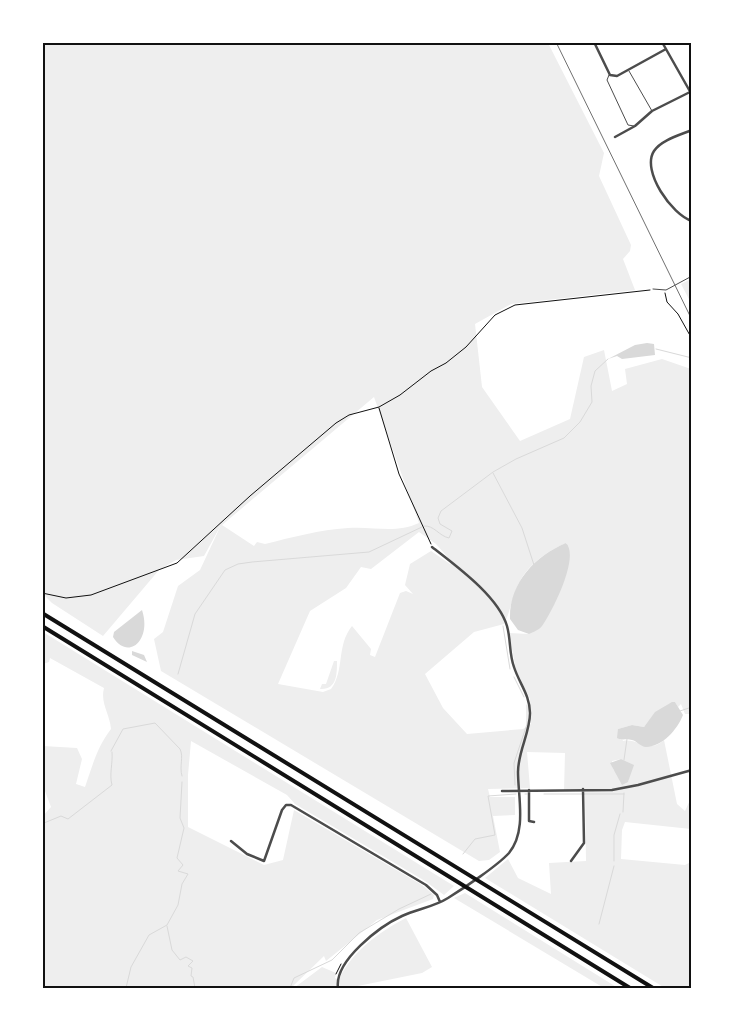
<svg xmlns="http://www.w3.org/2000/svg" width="734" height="1031" font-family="'Fira Sans Condensed',sans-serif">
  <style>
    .green { fill: #eee; fill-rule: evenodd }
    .water { fill: #d9d9d9 }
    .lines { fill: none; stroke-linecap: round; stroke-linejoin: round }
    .stream { stroke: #d9d9d9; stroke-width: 1 }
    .path { stroke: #111; stroke-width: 1 }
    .service { stroke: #4c4c4c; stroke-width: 1 }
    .minor { stroke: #4c4c4c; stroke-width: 2.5 }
    .motorway { stroke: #111; stroke-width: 4 }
    .rail { stroke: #707070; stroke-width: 1 }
    .neatline { fill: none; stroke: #111; stroke-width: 2 }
  </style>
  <rect width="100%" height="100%" fill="#fff"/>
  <!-- green -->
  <path class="green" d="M43,43h505l56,110 -5,23 32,69 -1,6 -7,8 12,31 -124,14 -36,20 7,63 38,54 50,-22 14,-62 20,-7 8,41 15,-7 -2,-15 37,-10 29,10v345h-6l-4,-10 -3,3 -3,-5 -22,14 -9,11 -12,-2 -14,4 5,12c15,-3 26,13 41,-1l13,64 8,7 6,-13v31l-66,-7 -3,8 -1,29 64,6 6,-3v126h-26l-180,-110 23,-19 10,19 33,16 -2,-31 37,-2 -1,-69 -21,-1 1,-38 -38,-1 3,36 -42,1 2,8h25v18l-22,1 7,36 -11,8 -10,1 -318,-190 -7,-32 9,-7 15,-46 22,-16 21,-45 -17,31 -28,4 -17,10 -56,66 -51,-33 -9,-9zM374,397l45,126c-24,11 -45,3 -71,5 -29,2 -55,9 -83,16l-8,-2 -3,4 -32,-21zM419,532l17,12 16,18 -2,2 -19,-13 -21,13 -5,21 8,9 -7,-3 -6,2 -25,64 -5,-2 1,-6 -19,-23c-16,20 -7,44 -21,63l-8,3 -45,-8 32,-73 36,-23 15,-21 10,2zM567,543l-38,91 -20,-1 7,37 14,29 1,25 -8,5 -56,5 -24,-26 -18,-34 49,-42 30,-8c6,-12 8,-25 13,-37 9,-21 29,-36 50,-44zM621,759l12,6 -5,17 -15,-13 -1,-8z
    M691,279v24l-10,-19z
    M43,632l411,254 -10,9 -19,-14 -130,-77 -8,-9 -96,-54 -3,34v52l76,38 19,-5 11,-50 128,75 12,10 -1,4 -56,21 -51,41 -2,-5 -33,32h-248l-1,-171 9,-10 -6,-16 -2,-2v-43l34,2 5,11 -6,25 9,3c7,-20 12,-40 26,-58 -1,-15 -11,-26 -7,-41l-54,-30 -1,4 -6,2z
    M334,661h3c0,13 0,29 -17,28l2,-5h4z
    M465,893l153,95h-14l-150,-90z
    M406,918l26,49 -10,6 -74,15h-54l28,-21 14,6 -1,5 4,2c12,-28 40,-48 67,-62z"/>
  <!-- water -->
  <path class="water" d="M647,343l7,1 1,11 -33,4 -5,-3 -9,3 27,-14z
    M566,543c14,14 -14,69 -24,83 -3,4 -9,6 -13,8l-11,-4 -8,-11c-1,-36 25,-63 56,-76z
    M142,610c10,30 -14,51 -29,27l1,-5z
    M132,651l12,4 3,7 -15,-7z
    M672,702h3l8,13c-6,15 -20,31 -37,32 -5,0 -9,-6 -14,-7 -6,-2 -9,1 -15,-2l1,-9 14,-4 12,2 11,-15z
    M621,759l13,6 -6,17 -6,3 -12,-22z"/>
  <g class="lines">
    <!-- stream -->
    <path class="stream" d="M656,349l36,9
      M493,473l29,55 12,37
      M424,526c10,-1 15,10 25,12l3,-7 -12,-7 -2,-6 3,-7 52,-39 23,-13 48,-21 16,-16 12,-20 -1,-16 4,-15 13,-12
      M503,626l7,43
      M178,674l17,-60 30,-44 13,-6 14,-2 117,-10 53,-25
      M514,677l10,20
      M680,711l12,-4
      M111,751l12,-22 32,-6 25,26c4,8 -1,17 2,27
      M624,760l3,-21
      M515,785l-1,-22 13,-39v-19
      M525,794h2
      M544,794h80
      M623,812l1,-19
      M42,826l2,-3 17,-7 7,3 44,-34c-3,-11 1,-21 0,-33
      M463,854l12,-15 20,-4 -7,-39 28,-2
      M614,861v-26l6,-21
      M599,924l15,-58
      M167,926l5,24 8,10 6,-3 7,4 -5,5 4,2 -1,8 2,1 2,11
      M126,988l5,-21 18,-32 18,-10 11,-20 4,-21 6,-10 -10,-3 5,-6 -6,-7 7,-30 -4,-10 2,-36
      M290,988l4,-10 38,-18 27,-27 40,-24 32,-15"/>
    <!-- path -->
    <path class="path" d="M665,293l2,9 11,12 14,25
      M379,408l20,66 32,70
      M42,593l24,5 25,-3 86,-32 73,-67 86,-73 13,-8 30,-8 21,-12 31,-24 15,-8 20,-16 29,-32 20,-10 135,-15
      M336,974l5,-10"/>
    <!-- service -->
    <path class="service" d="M629,71l23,40
      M609,75l-2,5 21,45 6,1
      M653,289l13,1 26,-14"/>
    <!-- minor -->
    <path class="minor" d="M594,42l16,33 7,1 49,-27
      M662,42l30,53
      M692,130c-12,5 -31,10 -38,21 -13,20 18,64 38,70
      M615,137l20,-11 17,-15 38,-19
      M529,790v31l5,1
      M502,791l110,-1 26,-5 54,-15
      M231,841l16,13 17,7 18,-51 4,-5h5l135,80 11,10 3,7
      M571,861l13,-18 -1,-54
      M338,988c-4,-27 42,-62 64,-72 15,-7 32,-9 46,-18 16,-10 49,-32 61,-45 18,-22 9,-56 9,-81 0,-21 12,-39 12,-59 0,-18 -11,-30 -16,-46 -5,-13 -3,-27 -7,-41 -9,-30 -51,-60 -75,-79"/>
    <!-- motorway -->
    <path class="motorway" d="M42,613l611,375
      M42,626l588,362"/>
    <!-- rail -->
    <path class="rail" d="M556,42l136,278"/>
  </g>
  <!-- border -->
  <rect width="734" height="1031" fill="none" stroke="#ffffff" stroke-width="88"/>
  <rect x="44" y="44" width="646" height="943" class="neatline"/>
</svg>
